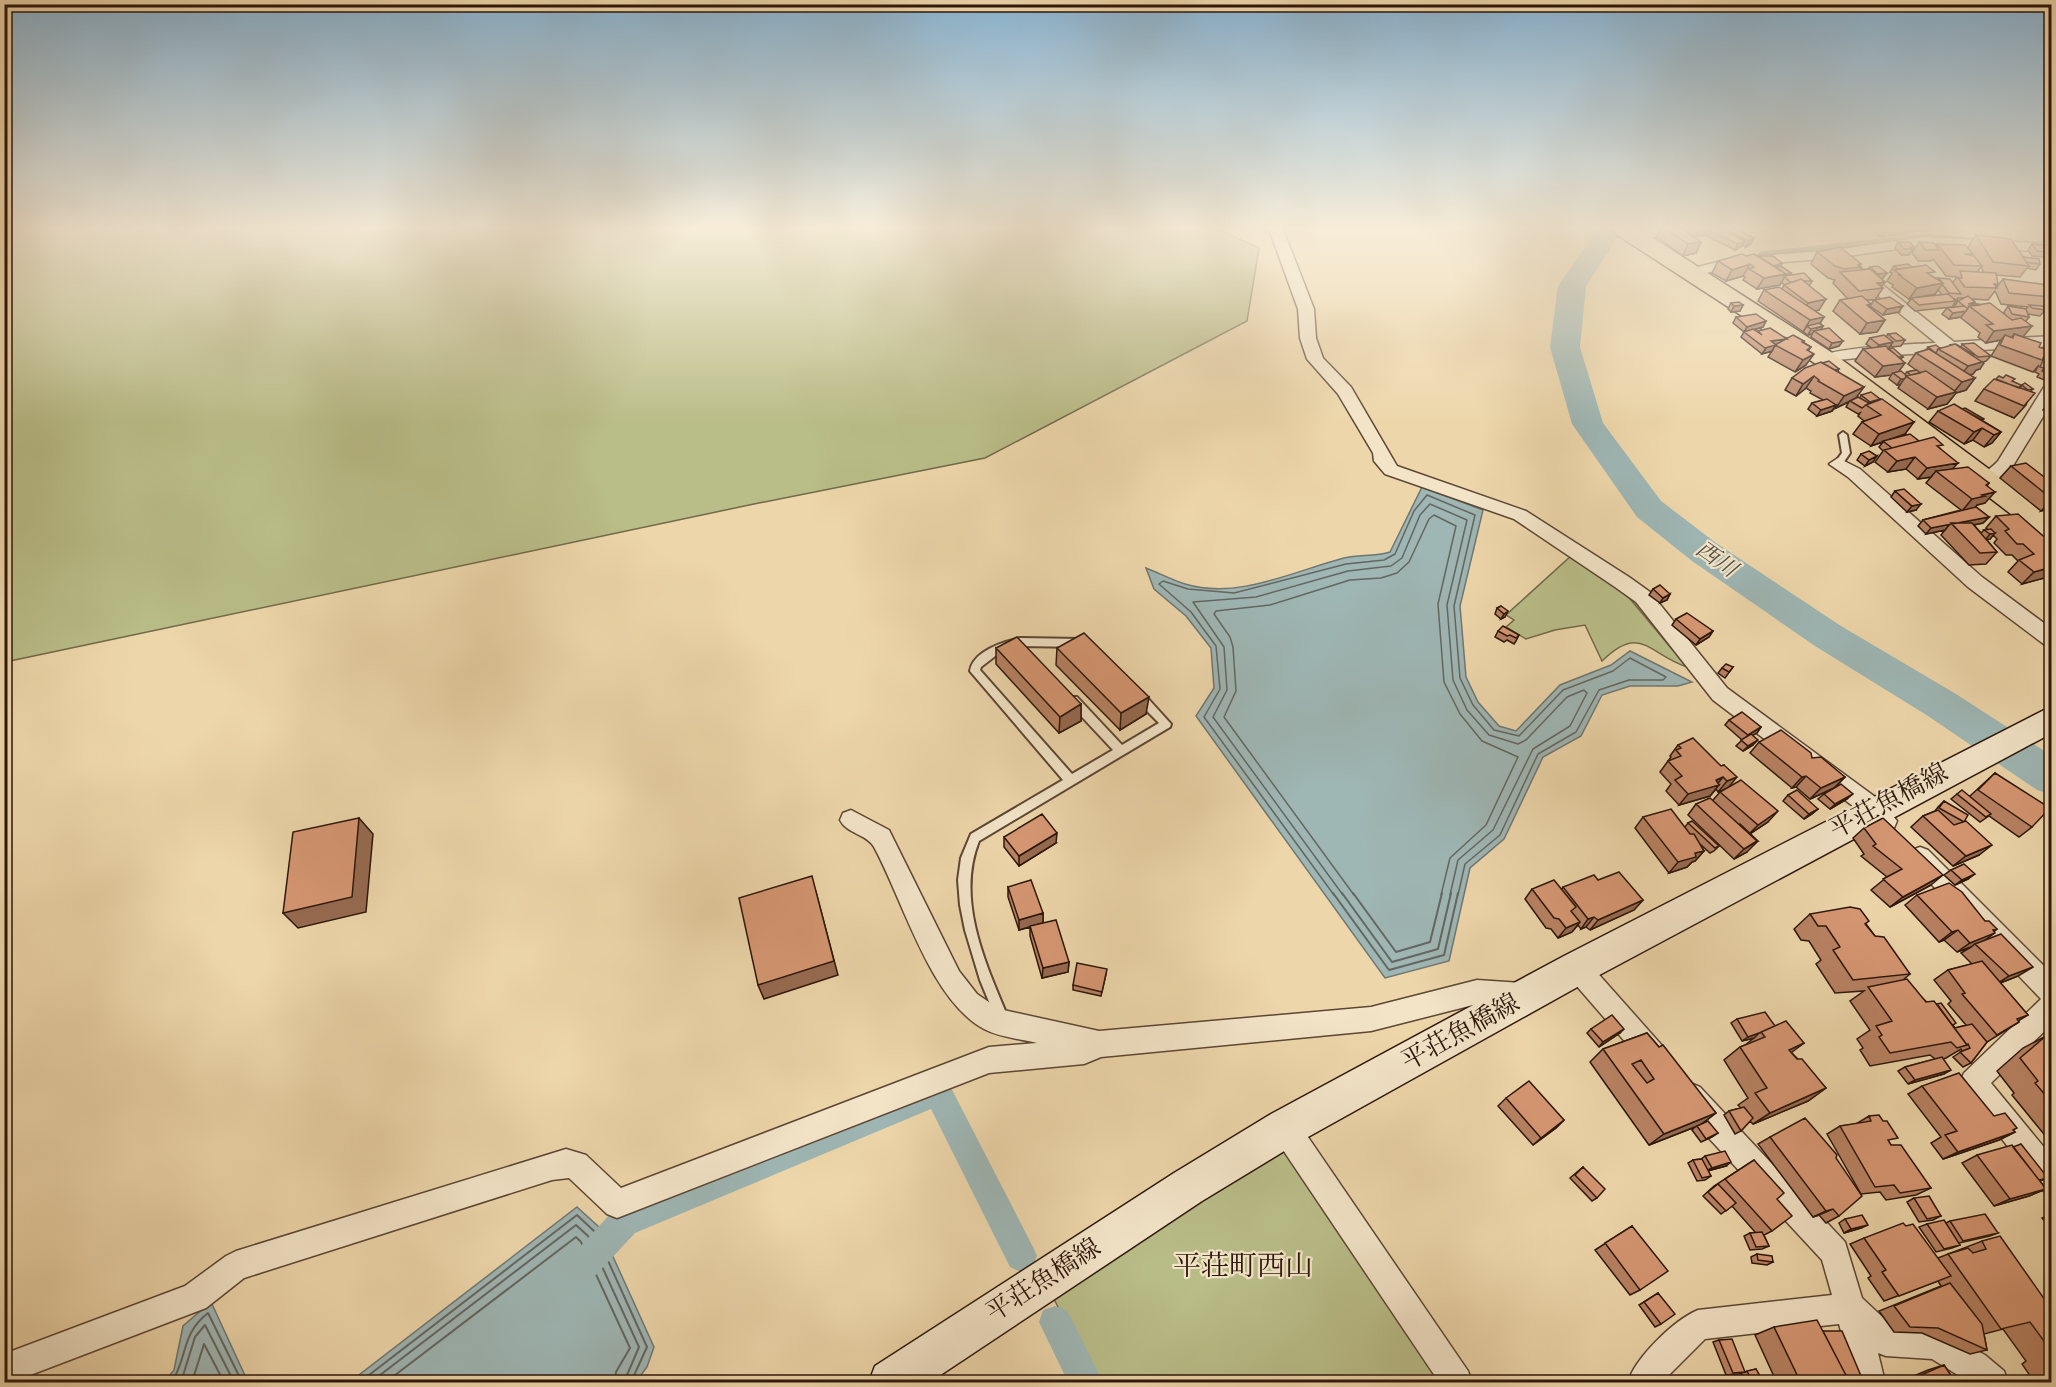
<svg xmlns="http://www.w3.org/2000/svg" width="2056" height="1387" font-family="'Old Standard TT','Noto Serif JP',serif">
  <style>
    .green { fill: #b9bd88; stroke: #726a4a; stroke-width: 1.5 }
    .water { fill: #9eb6b4; stroke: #707671; stroke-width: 1.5 }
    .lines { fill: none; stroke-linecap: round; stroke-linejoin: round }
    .shore-far1 { stroke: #656660; stroke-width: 1.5 }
    .shore { stroke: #656660; stroke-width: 2 }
    .stream { stroke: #707671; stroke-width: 5 }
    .canal { fill: #9eb6b4; fill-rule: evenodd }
    .river { fill: #9eb6b4; fill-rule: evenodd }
    .lane-casing { stroke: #5c4634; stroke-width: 4 }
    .street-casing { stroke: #5c4634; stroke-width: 3 }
    .secondary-casing { stroke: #2c160c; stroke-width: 3 }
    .primary-casing { stroke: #2c160c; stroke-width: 3 }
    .lane { fill: #f3e4c8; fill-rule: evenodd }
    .street { fill: #f3e4c8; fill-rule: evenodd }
    .secondary { fill: #f3e4c8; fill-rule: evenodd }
    .primary { fill: #edd6aa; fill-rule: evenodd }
    .wall { fill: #b88263; stroke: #2c160c; stroke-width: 1.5; fill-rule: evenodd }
    .shaded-wall { fill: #966a50; stroke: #2c160c; stroke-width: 1.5 }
    .building { fill: #d69773; stroke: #2c160c; stroke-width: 1.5; fill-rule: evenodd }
    .labels { text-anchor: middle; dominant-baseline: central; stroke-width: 4.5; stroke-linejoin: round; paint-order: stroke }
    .water-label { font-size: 22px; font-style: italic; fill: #544e47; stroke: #f3e4c8 }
    .near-street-label { font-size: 26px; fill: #2c160c; stroke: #f3e4c8 }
    .near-quarter-label { font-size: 28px; fill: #2c160c; stroke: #f3e4c8 }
  </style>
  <rect width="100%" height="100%" fill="#edd6aa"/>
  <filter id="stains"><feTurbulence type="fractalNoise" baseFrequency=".00333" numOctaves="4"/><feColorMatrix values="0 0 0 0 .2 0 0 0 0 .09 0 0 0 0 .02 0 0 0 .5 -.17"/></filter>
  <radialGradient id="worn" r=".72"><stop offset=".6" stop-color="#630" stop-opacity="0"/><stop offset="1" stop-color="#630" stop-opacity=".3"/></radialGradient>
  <!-- green -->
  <path class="green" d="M4,229h1213l42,19 -12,73 -262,137 -231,46 -749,158z
    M1572,555l54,39 61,73c-39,-13 -46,-44 -85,-6l-17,-36 -30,5 -29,9 -20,-12 8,-7 -8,-5z
    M1282,1147l158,235h-345l-41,-83z"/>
  <!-- water -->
  <path class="water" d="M1422,487l61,23 -23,96 6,71 12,25 21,24 17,5 44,-46 51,-20 19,-14 62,31 -14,4h-48l-28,9 -21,41 -38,21 -39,82 -34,29 -21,93 -64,17 -189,-262 18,-28 -3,-40 -25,-32 -32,-27 -8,-21c13,5 26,12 39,16 53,16 109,-13 159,-26 15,-4 30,-1 46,-6z
    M577,1207l23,21 54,119 -7,20 -11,15h-283l2,-4z
    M211,1302l37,80h-84l10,-12 9,-44z"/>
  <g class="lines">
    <!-- shore-far1 -->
    <path class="shore-far1" d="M1334,895l-130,-178 16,-28 -4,-43 -25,-34 -32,-28 4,-3 25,8 46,4 112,-29 38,-4 11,-6 19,-43 13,-16 48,20 -21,91 6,72 13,27 21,25 25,6 44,-46 50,-19 17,-13 36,19 -3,3h-34l-30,10 -23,42 -38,22 -38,81 -35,29 -7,31
      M1343,895l-130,-178 14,-27 -3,-43 -31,-45 63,-5 92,-26 43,-5 11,-8 18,-43 10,-11 37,16 -20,85 6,75 14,30 22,25 29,9 8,-4 41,-43 17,-7 3,3 -17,33 -37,23 -40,81 -35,30 -8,35
      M1354,895l-130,-178 12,-26 -3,-44 -3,-10 -16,-23 2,-3 54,-6 80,-25 31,-2 16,-5 12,-11 20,-43 5,-4 22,11 -18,78 6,78 16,32 22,27 36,16 -32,68 -36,33 -9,37"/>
    <!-- shore -->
    <path class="shore" d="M1333,893l56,77 55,-15 14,-62
      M1342,893l50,69 46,-13 13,-56
      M1353,893l43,59 34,-10 12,-49
      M172,1382c16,-26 9,-48 36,-69l34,69
      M181,1382l14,-45 10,-12 29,57
      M192,1382l12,-38 20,38
      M360,1382l217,-167 18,17 52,115 -16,35
      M371,1382l205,-157 12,11 51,111 -15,35
      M386,1382l190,-145 5,5 49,106 -14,24 -1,10"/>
    <!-- stream -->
    <path class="stream" d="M2037,245l9,-2 3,-14
      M1761,254l165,-18 55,5"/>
    <!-- canal -->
    <path class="canal" d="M938,1078l10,4 84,163 5,11 -5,11 -11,5 -11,-5 -79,-158 -296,124 -39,42 -11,5 -11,-5 -5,-11 5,-11 39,-42z
      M1055,1306l12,4 36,72h-35l-29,-60 4,-12z"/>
    <!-- river -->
    <path class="river" d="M1597,229h26l-37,57 -6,61 23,76 58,78 55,42 125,83 115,68 96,62v39l-15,-5 -109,-74 -113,-70 -123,-85 -55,-44 -65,-93 -22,-77 8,-61z"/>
    <defs>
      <path id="lane" d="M1843,432l4,3 3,18 -9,13 -3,1 -4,-3 8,-11 -3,-18z
        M1020,638l61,1 5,4 -5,4 -61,-1 -17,4 -22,17 -1,3 92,104 41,-24 -44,-47 -1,-3 1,-3h8l45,48 37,-22 -25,-25 -1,-3 1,-3h8l29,32 -1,3 -191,114c-24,60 8,126 31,181l-1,4 -5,2 -5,-2 -19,-46 -15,-50 -5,-25 -2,-25 3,-22 10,-24 92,-54 -93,-109c3,-20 33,-29 50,-33z"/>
      <path id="street" d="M1269,229h14l31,80 2,29 7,20 28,29 46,79 129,45 103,66 21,15 77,96 155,114 15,19 -3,7c-13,5 -19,-3 -28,-12l-153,-116 -77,-98 -21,-15 -101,-68 -129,-45 -11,-13 -1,-8 -35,-59 -31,-35 -7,-21 -2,-29z
        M1651,229h28l-2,3 -41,8 -7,-4 2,-3z
        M1925,237l127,7v8l-127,-7 -91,13 -99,8 -41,10 -7,-4 2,-3 46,-11 99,-8z
        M1859,269l5,1 90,72 98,-6v10l-176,10 -57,6 -2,-3c10,-12 99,-15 119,-16l-82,-67 -2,-3z
        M2052,382v20l-41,67 -9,10 -10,5h-12l-3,-4c5,-7 15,-12 21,-19l46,-74z
        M1838,458l22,11 122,108 70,52v18l-7,-2 -77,-58 -120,-110 -19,-13z
        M851,810l38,20 70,141 18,23 22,15 100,22 272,-24 106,-27 45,3 9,3 4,9 -4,9 -9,3 -45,-3 -106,27 -270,26 -17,7 -95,9 -372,145 -10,-4 -38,-36 -17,2 -308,98 -38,30 -194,74h-8v-28l181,-68 41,-30 10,-5 330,-102 20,6 35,33 368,-141 48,-4c-17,-4 -38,-6 -53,-14 -54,-29 -81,-129 -110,-182 -7,-13 -27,-13 -34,-27l3,-7z
        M1920,847l8,3 124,124v50l-61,59 61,74v37l-10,-4 -78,-99 -4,-9 4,-9 77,-74 -129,-135 -4,-7 4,-7z
        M1577,956l9,4 79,89 4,9 -4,9 -9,4 -9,-4 -79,-91 -4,-8 4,-8z
        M1690,1083l10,4 145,155 17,56 30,28 43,3 50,26 19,16 4,11h-39l-37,-23 -46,-3 -8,-3 7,29h-30l-16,-58 -134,15 -43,43h-34c7,-24 46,-62 70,-72l134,-15 -10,-35 -142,-153 -4,-10 4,-10z
        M1285,1114l10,4 173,253 4,11h-33l-164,-244 -4,-10 4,-10z"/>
      <path id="secondary" d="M2052,706v27l-462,247 -291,162 -97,59 -272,181h-61l6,-16 299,-193 97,-59 293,-158z"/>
      <path id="primary" d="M1613,229h26l195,125 218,162v25l-10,-3 -226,-174 -200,-130z"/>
    </defs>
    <!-- lane casing -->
    <use href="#lane" class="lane-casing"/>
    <!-- street casing -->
    <use href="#street" class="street-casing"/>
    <!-- secondary casing -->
    <use href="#secondary" class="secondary-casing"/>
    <!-- primary casing -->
    <use href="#primary" class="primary-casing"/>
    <!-- lane -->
    <use href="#lane" class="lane"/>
    <!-- street -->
    <use href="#street" class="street"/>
    <!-- secondary -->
    <use href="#secondary" class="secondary"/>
    <!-- primary -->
    <use href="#primary" class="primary"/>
  </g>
  <!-- wall -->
  <path class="wall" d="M1660,229h75l19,9 -3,6 -5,3 -3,-2 -1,1 -7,4 -30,-15 -9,2 -1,1 6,4 -5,11 -13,3 -26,-19z
    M1869,229h61v1l-21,2 -1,-1 -1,2 -26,4z
    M1976,235l64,29 -4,6 -9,-2 -7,9 -24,-2v13l7,-9 49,8v26l-7,-1 -1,-6h-1l2,4 -5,6 -12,-2 1,3 -3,4 -3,16 16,10 6,8 7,1v20l-5,5 -10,-4 2,-3 -4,-2 4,-7 -6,7 -42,-16 10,-16 -15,3 -8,-6 2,-4 -19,-15v-1l-12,2 -7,-5 5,-6 8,-1h-1l4,-6 6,-3h-6l-1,2 -3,-1 2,2 -4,6 -37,4 -8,-7 4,-5h-2l-17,-12 1,-2 -6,-4 5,-8 -2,-1 4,-6 18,1 25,12 1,-1 15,4 4,-5 -11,-1 -13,-17 -2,2h-13l-6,-8 7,-11 17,4 1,-2 34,8 -3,-5zM1981,267l3,6 -7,-1zM1938,290l4,5 -24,2 17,-3zM1995,291l6,13 27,3 -2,2 -18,-3 -4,6 1,3 -25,-10 -6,-1 1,-2 -4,-3 17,1z
    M1898,242l16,5 -5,8h-8l-6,-7z
    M2032,244l20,2v12l-20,-2 -4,-6z
    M1817,252l44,12 -1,2 1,1 -1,3 8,-1 2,-2 17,6 -4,5 -2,1 4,3 -4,5 2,1 -8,12 24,12 -16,3 -13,-9 4,-6h-7l2,7 16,13 -8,12 -17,2 -27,-23 7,-11 8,-1 -15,-16 2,-3 -7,-2 -17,-14z
    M1746,256h12l24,7 -1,3 10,7 -1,2 22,6 -3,5 10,24 -4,1 9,6 -4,6 3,3 -2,3 18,17 -10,3 -18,-12 1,-3 -4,1 -50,-34 6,-11 18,-1 2,-4 -3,-3 -1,3 -23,4 -14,-9 2,-3 -2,-1 -17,5 -14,-8 6,-12z
    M1731,303l12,2 -3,6 -9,1 -3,-3z
    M1736,317l30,4 -3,6 -9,3 3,2 1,-1 29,7 17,3 -1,1 8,5 -3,4 -2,14 -11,7 -27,-15 4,-6 -10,3 -21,-17 3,-5 -11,-9z
    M1888,334l17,6 -4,6 -9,1 -1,-1 -3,2 15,9 -2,2 -2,13 6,2 2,-2 9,-2 -8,-6 8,-11 10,-3 2,-3 12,1 21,-1 1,-3 29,12 -5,5 -3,1 -3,7 -4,1 -3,4 -4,1 6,3 -9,12 -10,3 -9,11 -19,5 -30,-21 2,-3h-3l-8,-6 2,-4 -16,2 -20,-16 8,-12 9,-1 -6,-4 4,-6 16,-1z
    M1839,369l-1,2 19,27h3l1,-3 19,4 -1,1 26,34 -16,6 30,1 21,7 12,21 37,14 -2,3 -2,17 -8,2 -1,2 13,10 -6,6 -9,2 7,8 3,-3 3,-1 -1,-1 10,-12 54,26 -2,2 4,32 -30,8 -14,-12 10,-11 -6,-6h-6l-12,-12 3,-4 -4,-4 -3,4 -3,1 10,12 -11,12 -17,1 -28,-30 4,-5 -19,4 -8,-8 5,-6 38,-10 -35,-27 5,-6 -13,2 -12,-10 -18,3 -13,-10 8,-11 -4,-4 4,-5 -12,4 -18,-12 9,-12 2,-1 -6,-5 2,-3 -2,1 -12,-7 3,-5 -13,6 -1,-1 -3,4 -15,5 -9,-7 4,-6 11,-3 -13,-7 1,-2 -5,-3 -10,8 -11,-6 7,-12z
    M2012,381l8,7 2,-3 11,4 -2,2 -5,14 -12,13 -39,-17 9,-12z
    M2052,404v12l-9,-6 5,-5z
    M1938,411l45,10 18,11 -9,11 -8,4 -11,-7 -9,4 -35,-22z
    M2052,420v8l-5,-3z
    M1861,454l12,8 -8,4 -8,-6z
    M2011,466l41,17v25l-11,3 -41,-33z
    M1895,491l21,19 -9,2 -16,-15z
    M1653,589l17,5 -3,6 -7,3 -11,-8z
    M1501,606l4,11 -4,2 -6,-5 2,-6z
    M1676,619l37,12 -4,6 -13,8 -24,-20z
    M1498,631l21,4 -3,6 -2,3 -7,-4 -3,2 -9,-5z
    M996,648l85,56v17l-22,12 -63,-69z
    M1057,648l89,66 -26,16 -64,-65z
    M1733,667l-8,11 -7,-5 4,-5z
    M1729,720l32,7 -4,6 -5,2 1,10 -10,6 -7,-5 6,-6 -17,-15z
    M1759,742l53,16 33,19 -11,11 -24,11 -14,-12 -4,1 -42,-35z
    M1678,745l43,21 3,-1 5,21 39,36 -18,12 -3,18 -13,7 -46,-44 8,-11 17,-4 7,-8 3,-2 -5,2 -2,-3 -6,7 -31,9 -13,-14 5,-7 -11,-12 8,-11 3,-4 -1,-1z
    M1995,773l37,54 -13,10 -30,-21 -9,6 -29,-23 6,-5 13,2z
    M1824,794l23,5 -17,10 -12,-10z
    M1788,795l30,14 -6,5 -8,5 -21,-18z
    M1944,801l20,21 15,33 -26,11 -42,-39 12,-11 12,-5 3,-4z
    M1643,817l42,10 3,-4 31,23 -5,5 -4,2 -10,-9 4,7 -9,10 -3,1 -5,5 -18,6 -34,-45z
    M1864,828l67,57 -41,22 -19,-17 16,-13 -26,-21 3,-2 -11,-16z
    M1004,837l52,6 -37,23 -15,-19z
    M1951,870l17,9 -13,6 -11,-10z
    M1598,880l45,20 -9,10 -44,20 -4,-3 -5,2 -3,-4 -6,7 -14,6 -7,-9 -5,-1 -21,-29 7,-10h30l1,-2z
    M1008,887l35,26v10l-7,2 33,37 -1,10 -26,6 -12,-42v-9l-11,3 -11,-33z
    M1917,895l68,26 12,8 -12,11 33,36 -18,7 28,32 -10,6 1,1 -32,20 -16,21 -8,4 -10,-10 9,-6 -1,-2 -15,9 -3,1 1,15 -36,10 -10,-13 7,-4 30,-8 -5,-4 -60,11 -10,-16 3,-2 -6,-9 13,-9 -20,-29 14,-10 -29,2 -19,-29 5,-4 -12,-19 -8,-1 -7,-11 16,-15 56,10 9,12 35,38 -7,6 52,48 11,-3 -18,-21 3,-3 -17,-21 14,-10 24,-6 -11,-11 10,-6 -14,5 -13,-12 -5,2 -34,-37z
    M1106,974l-5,22 -28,-6v-5z
    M1737,1019l38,7 29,17 -13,9 35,36 -18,13 -55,23 -3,-3 -9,10 -6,3 -11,-19 5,-4 12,-3 -3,-3 10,-7 -24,-38 16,-13 5,-2 9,-7 -12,3 -11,-18z
    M1591,1029l29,4 -21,14 -12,-14z
    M1647,1033l69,80 -14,11 16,9 -6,4 -11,5 -9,-12 3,-3 -46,18 -59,-83 13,-13z
    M2046,1036l6,6v102l-40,-49 2,-2 -17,-22 26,-23z
    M1922,1086l72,30 19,14 2,2 -16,8 -56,19 -12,-16 10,-6 -33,-43z
    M1506,1098l58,22 -8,8 -23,17 -35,-39z
    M1869,1116l22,29 40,43 -15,7 -30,5 -6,-8 -19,2 -34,-60 13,-8 16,-2z
    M1770,1137l66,21 3,58 -13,7 -7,-8 -6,2 -55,-73z
    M1977,1155l71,23 -8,3 6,8 -17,7 -35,10 -32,-43z
    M1705,1156l21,10 -18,5 3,5 -6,4 -8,1 -9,-18 5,-3 8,-1z
    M2052,1157v12l-7,-9z
    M1754,1160l23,39 -5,32 -8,4 5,11 -7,3 -12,1 -6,-14 6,-3 5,-1 -23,-26 -11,8 -18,-18 11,-10z
    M1583,1167l14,31 -5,3 -22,-23z
    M1914,1198l27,18 -8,4 -14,2 -12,-20z
    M2052,1214v16l-10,-12z
    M1845,1219l16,9 -17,5 -5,-10z
    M1950,1221l48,12 -8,3 -31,7 1,2 -8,3 -16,4 -17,-25 8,-3 19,-1z
    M1632,1226l8,64 -10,5 -35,-45z
    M1864,1238l74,20 44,-17 70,69v73h-17l-13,-19 4,-3 -23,-32 -19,5 3,16 -17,4 -48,-21 -28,-1 -15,-21 62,-25 -3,-5 -54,20 -16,-23 3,-2 -21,-32z
    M1757,1254l16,8 -6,3 -15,-2 -1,-6z
    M1658,1293l3,31 -6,3 -16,-22z
    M1774,1327l49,4 41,52h-87l-22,-48z
    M1719,1340l26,32 -6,2 -13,1 -13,-33z
    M1944,1365l12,18h-59l31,-13z
    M1756,1369l5,9 -16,3 -4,-8z"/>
  <!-- shaded-wall -->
  <path class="shaded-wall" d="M1692,229h8l-4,9 -13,3 2,-10z
    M1886,229h24l-3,4 -26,4z
    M1708,230l-3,5 -9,2 3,-5z
    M1754,238l-3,6 -5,3 3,-6z
    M1745,241l-3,5 -7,4 3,-6z
    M1701,242l-5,11 -13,3 5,-12z
    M1750,264l-7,12 -17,5 6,-11z
    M1791,273l-3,6 -3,-3 -5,9 -23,4 7,-11z
    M1887,273l-4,5 -9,1 4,-5z
    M1885,282l-5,6 -3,-5z
    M1943,283l-8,11 -26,5 8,-11z
    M1826,299l-7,11 -18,4 7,-11z
    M1743,305l-3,6 -9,1 3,-6z
    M1903,306l-4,6 -16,3 4,-6z
    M1966,311l-5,6 -12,2 4,-6z
    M1824,317l-7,11 6,-2 -3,6 -6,-1 -2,3 -4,1 3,-6 -4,-3 -4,6 7,-12z
    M1885,320l-8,12 -17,2 7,-11z
    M1766,321l-3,6 -19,5 3,-5z
    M2032,326l-9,11 -9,-3 -3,5 -6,-4 -4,5 -15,3 8,-12z
    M1787,339l-3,5 -9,2 -3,5 -10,3 9,-13z
    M1843,341l-4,5 -10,3 3,-6z
    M1893,342l-4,6 -14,3 4,-6z
    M1814,354l-8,11 -11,7 8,-12z
    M1982,362l2,1 -4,6 -4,1 -3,4 -14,4 9,-12z
    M1905,363l-8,11 -4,-1 -2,2 -16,2 8,-11z
    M1814,376l-8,12 -10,8 7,-12z
    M1975,378l-9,12 -10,3 -9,11 -19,5 9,-12 16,-4 9,-11z
    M1901,379h3l-4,6h-3z
    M1864,387l-8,11 -20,10 8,-12z
    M1836,405l-4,6 -15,5 4,-6z
    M1914,422l-9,12 -34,12 8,-12z
    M1982,428l-9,12 -9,4 10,-12z
    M2001,432l-9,11 -8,4 10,-12z
    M1877,456l-4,6 -8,4 4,-6z
    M1915,457l-9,12 -18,3 9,-11z
    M1958,463l-10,11 -12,-3 -5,6 -13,2 9,-11z
    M1995,492l-10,11 -8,2 -2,3 -13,3 10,-12 10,-4z
    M2052,500v8l-11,3z
    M1921,504l-5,6 -9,2 5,-6z
    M1989,517l-6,6 -27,5 -4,-4z
    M1950,524l-5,6 -19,4 5,-6z
    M1995,533l-5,6 -5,1 5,-6z
    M2052,567v9l-30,8 12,-12z
    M1670,594l-3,6 -7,3 3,-5z
    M1508,611l-3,6 -4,2 3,-5z
    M1713,631l-4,6 -13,8 4,-6z
    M1149,697l-3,17 -26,16 1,-17z
    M1081,704v17l-22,12 1,-16z
    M1761,727l-4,6 -14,8 5,-6z
    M1758,740l-5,5 -10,6 5,-5z
    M1806,776l-10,11 -4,1 10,-11z
    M1723,777l-7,9 3,-1 -9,11 -31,9 9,-11z
    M1737,777l-9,11 -10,4 9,-11z
    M1845,777l-11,11 -24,11 11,-11z
    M1853,794l-6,5 -17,10 5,-5z
    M1818,809l-6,5 -8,5 5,-5z
    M1778,811l-10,11 -20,13 10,-10z
    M359,818l14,16 -7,78 -68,16 -15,-15z
    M1057,833l-1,10 -37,23v-10z
    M1758,841l-11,11 -13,7 10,-10z
    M1992,845l-13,10 -26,11 13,-10z
    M1704,851l-9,10 -3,1 -5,5 -18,6 9,-11 17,-9z
    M1975,874l-7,5 -13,6 7,-5z
    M1943,875l-12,10 -41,22 13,-10z
    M816,892l22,83 -74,24 -6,-14z
    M1643,900l-9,10 -44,20 8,-10z
    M1043,913v10l-24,7v-10z
    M1594,917l-8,10 -5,2 7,-10z
    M1580,922l-8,10 -14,6 8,-10z
    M1997,929l-10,7 8,-3 -14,10 -6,1 -4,3 -14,5 13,-9z
    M1958,930l-14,10 -5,2 13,-10z
    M1069,962l-1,10 -26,6 1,-10z
    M2033,967l-15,9 -23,9 14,-9z
    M1624,1029l-4,4 -21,14 4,-5z
    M1759,1033l-5,5 -12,3 6,-4z
    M1804,1043l-17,13 2,-6z
    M1951,1070l-7,4 -36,10 7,-4z
    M1826,1088l-18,13 -55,23 17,-11z
    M1716,1113l-16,12 -51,20 15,-11z
    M1564,1120l-8,8 -23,17 8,-7z
    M2015,1132l-16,8 -56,19 15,-7z
    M1731,1162l-5,4 -20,5 6,-3z
    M2046,1189l-17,7 -35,10 16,-7z
    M1833,1209l-14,6 -6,2 13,-6z
    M1868,1225l-7,3 -17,5 7,-4z"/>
  <!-- building -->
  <path class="building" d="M1666,229h26l-7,2 16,11 -13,2z
    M1700,229h21l24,12 -7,3 -30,-14 -9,2z
    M1725,229h10l19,9 -5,3z
    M1976,235l35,4 18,27 -36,-4z
    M1898,242h12l4,5h-4l2,2h-8z
    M1919,242l15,1 5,7h-13z
    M1937,244l28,1 8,9h-9l10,2 8,10 -28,-1z
    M2032,244l20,2v6l-15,-1z
    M1840,247l21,17 -3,1 3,2 -17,2 -9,-3 -18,-14z
    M1742,254l4,2 8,-2 32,20 -22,4 -15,-9 5,-2 -4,-3 -18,6 -14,-9z
    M1758,256h15l9,7 -8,3z
    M2023,257l16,2 1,5 -14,-2z
    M1908,264l4,3 -14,2 -4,-3z
    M1926,265l9,7 -8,1 16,10 -26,5 -18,-13h2l-7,-5z
    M1780,266l11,7 -5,1 -10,-7z
    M1878,266l9,7 -9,1 -8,-7z
    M1870,269l15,13 -8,1 6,5 -24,3 -19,-19z
    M1960,271l36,2 2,11h-4l3,4 -32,-1 -7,-9h4z
    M1804,273l8,8h-8l-3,-2 -8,3h-3l-6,-6z
    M1938,278l12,1 11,15 -12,-1 -7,-9 1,-1z
    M1801,279l25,20 -18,4 -24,-18z
    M2003,279l45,6 4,8v2l-4,-1 1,3 -40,-4z
    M1779,287l45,30 -14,3 -46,-30z
    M1948,294l8,7 -37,4 -8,-7z
    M1862,296l9,8 -4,1 18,15 -18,3 -27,-23z
    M1968,296l7,6 -7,2h11l1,1 -11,1 -3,5 -13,2 -6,-5 17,-2 3,2 -9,-7z
    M1890,297l13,9 -16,3 -13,-9z
    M2052,297v9h-2l-1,-6z
    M1739,302l4,3 -9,1 -3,-3z
    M1990,303l22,17 9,-2 11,8 -38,5 -8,-6 7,-1 -24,-18z
    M2029,305l14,1 2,4 -13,-2z
    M2008,306l18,3 3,8 -17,-3z
    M1756,314l10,7 -19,6 -11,-10z
    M1819,323l4,3 -12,3 -4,-3z
    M1770,328l17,11 -16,2 5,4 -11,3 -21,-16 9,-3 9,6 -4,-4z
    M1829,328l14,13 -11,2 -18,-12z
    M1896,333l9,7 -9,1 -8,-7z
    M2014,334l27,9 -2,4 9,3 -6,10 -42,-15 5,-10 8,3z
    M1793,335l11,6 -2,1 9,5 -4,3 7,4 -11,6 -28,-15z
    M1884,335l9,7 -14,3 -9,-7z
    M1974,343l17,13 -13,1 -16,-13z
    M1955,344l27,18 -14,4 -30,-17z
    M1955,344l-6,1 7,-1 18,11 -1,1z
    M1936,345l4,3 -2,1 -2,4 -8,-6z
    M1886,346l19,17 -22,3 -20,-17z
    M1893,348l10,9h-4l-11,-8z
    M1929,349l46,29 -13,4 -46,-29z
    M2046,354l6,2v19l-10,-4 2,-3 -4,-1z
    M1829,361l10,8 -4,1 -13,-7z
    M1821,362l43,25 -20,9 -26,-15 1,-1 -5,-4 -11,8 -11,-6 13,-10z
    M1917,370l3,3 -9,2 -4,-3z
    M1901,371l6,5 -3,3h-3l-8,-6z
    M1926,371l30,21 -19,5 -31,-21z
    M2006,375l9,4 -3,2 9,4 -2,3 -23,-9 3,-3 4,2z
    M1994,379l41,14 -11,13 -40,-17z
    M2025,383l8,6 -5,1 -6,-5z
    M1871,392l9,7 -10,3 -9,-7z
    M1858,397l11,6 -3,2 -4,3 -12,-7z
    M1827,399l9,6 -15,5 -9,-7z
    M1882,399l32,23 -35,12 -17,-12 19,-7 -15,-10z
    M1954,404l47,28 -7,3 -12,-7 -8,4 -36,-21z
    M1965,408l19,11 -2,1 -20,-11z
    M1910,434l9,7 -27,7 -9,-7z
    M1934,437l9,8 -6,1 21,17 -31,5 -12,-11 -18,4 -13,-11z
    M1869,451l8,5 -8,4 -8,-6z
    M2026,463l26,20v16l-41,-33z
    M1968,467l21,16 -3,2 9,7 -13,3 3,1 -13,3 -36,-28z
    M1904,489l17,15 -9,2 -17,-15z
    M1976,507l13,10 -58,11 -8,-8z
    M2018,514l32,28 -3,1 5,5v19l-18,5 -15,-12 15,-6 -11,-10h-6l-12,-13 4,-2 -13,-13z
    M1951,523h21l25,29 -17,1z
    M1991,529l4,4 -5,1 -6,-4z
    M1660,585l10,9 -7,4 -10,-9z
    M1501,606l7,5 -4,3 -7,-6z
    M1687,613l26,18 -13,8 -24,-20z
    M1503,626l16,9 -3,3 -6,-3 -3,1 -9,-5z
    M1084,633l65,64 -28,16 -64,-65z
    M1017,637l64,67 -21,13 -64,-69z
    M1726,664l7,3 -4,5 -7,-4z
    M1742,712l19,15 -13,8 -19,-15z
    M1781,730l30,23 1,5 9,-1 24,20 -24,11 -15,-12 -4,1 -43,-35z
    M1751,734l7,6 -10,6 -7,-6z
    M1693,738l28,28 3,-1 13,12 -10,4 -4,-4 -7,3 3,5 -31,9 -13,-14 7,-4 -14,-15 13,-5 -5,-6 5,-2 -3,-3z
    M1995,773l55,35 -18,19 -54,-37z
    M1741,780l37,31 -20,14 -38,-33z
    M1841,784l12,10 -18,10 -11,-10z
    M1797,790l21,19 -9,5 -21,-19z
    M1962,790l29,24 -5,3 -29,-23z
    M1710,798l47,43 -13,8 -48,-45z
    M1944,801l24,14 -4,7 -25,-14z
    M1671,809l19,25h4l10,17 -9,2 1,4 -18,5 -35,-45z
    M1938,810l16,15 12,-4 26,24 -26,11 -43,-40z
    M1042,814l15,19 -38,23 -15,-19z
    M359,818l-7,79 -69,16 10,-81z
    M1883,818l60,57 -40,22 -20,-18 19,-10 -29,-23 3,-2 -12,-16z
    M1692,821l27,25 -4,2 -27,-25z
    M1739,824h1l18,17h-1z
    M1964,864l11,10 -13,6 -11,-10z
    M1619,872l24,28 -45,20 -4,-3 -6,2 -25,-32 31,-12 4,5z
    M812,876l22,85 -76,24 -19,-87z
    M1031,880l12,33 -24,7 -11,-33z
    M1554,880l22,27 -5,4 9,11 -14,6 -7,-9 -5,-1 -22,-29z
    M1949,883l13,9 23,29h4l8,8 -4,1 2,3 -25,10 -12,-13 -6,2 -35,-37z
    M1850,907l10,2 9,12 -4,3 10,12 9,1 26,37 -57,6 -20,-30 7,-3 -14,-21h-8l-8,-12z
    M1056,920l13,42 -26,6 -13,-42z
    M2001,934l32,33 -24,9 -34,-32z
    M1982,961l46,54 -11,4 2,3 -22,13 -35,-41 3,-1 -17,-23z
    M1077,963l30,6 -5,23 -29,-7z
    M1907,979l19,23 8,-1 33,44 -10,3 -6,-6 -61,11 -11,-16 3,-2 -6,-9 16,-5 -24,-34z
    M1941,1003l15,20 -3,2 2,3 17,-4 15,18 -16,21 -11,-11 10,-4 -2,-4 -1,1 -30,-41z
    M1765,1012l10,14 -16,7 -11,4 -11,-18z
    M1612,1015l12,14 -21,13 -12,-13z
    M1786,1021l18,22 -15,7 8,9h5l24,29 -56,25 -15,-20 12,-5 -27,-41 25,-10 -4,-5z
    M1647,1033l12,14 4,-2 53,68 -52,21 -61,-85zM1641,1060l13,19 -7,4 -15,-19z
    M2046,1036l6,6v61l-17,-20 3,-2 -18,-23z
    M1942,1057l9,13 -36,10 -10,-13z
    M1959,1073l35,43 11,-3 12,15 -4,2 2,2 -57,20 -13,-17 12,-4 -35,-45z
    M1529,1081l35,39 -23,18 -35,-40z
    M1744,1107l9,11 -12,13 -12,-20z
    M1879,1115l4,6h4l11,17 -10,2 3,5h10l30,43 -31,5 -6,-8 -19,2 -35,-61 31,-5 -2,-5z
    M1805,1118l32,37 -1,3 26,38 -23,20 -6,-7 -7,2 -56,-74z
    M1708,1121l10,12 -12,6 -9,-13z
    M2021,1144l27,34 -9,2 -26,-33z
    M2012,1145l34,44 -36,10 -33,-44z
    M1725,1151l6,11 -19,6 -7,-12z
    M1702,1159l9,17 -9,2 -9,-18z
    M1754,1160l30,33 -7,6 15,17 -20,15 -47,-52z
    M1583,1167l22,22 -8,9 -22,-23z
    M1718,1184l18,19 -10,8 -18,-19z
    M1929,1196l12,20 -14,3 -13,-21z
    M1985,1214l13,19 -35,8 -13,-20z
    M1862,1215l6,10 -17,4 -6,-10z
    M1944,1220l16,25 -16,4 -17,-25z
    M1903,1223l3,3 7,-2 38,52 -52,20 -17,-24 4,-2 -22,-32z
    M1632,1226l36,45 -28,19 -35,-47z
    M1762,1232l7,14 -13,1 -6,-14z
    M2000,1236l52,74v42l-22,-30 -29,7 -53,-75 20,-6 5,5 13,-4 -4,-8z
    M1757,1254l15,2 1,6 -15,-2z
    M1950,1283l32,41 5,26 -49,-22 -28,-1 -16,-21z
    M1658,1293l17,21 -14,10 -17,-22z
    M1817,1320l33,63h-49l-27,-56z
    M1823,1331h19l22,52h-14z
    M1732,1339l13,33 -12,1 -14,-33z
    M1944,1365l12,18h-53z
    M1756,1369l5,9 -10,1 -4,-8z"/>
  <!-- sky -->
  <linearGradient id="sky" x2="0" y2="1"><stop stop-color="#8ab5d3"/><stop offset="0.54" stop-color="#f7edd9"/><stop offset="1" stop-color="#f7edd9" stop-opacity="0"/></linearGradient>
  <rect width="2056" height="423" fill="url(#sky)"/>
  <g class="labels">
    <!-- water labels -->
    <g class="water-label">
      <text transform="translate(1716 560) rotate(35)">西川</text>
    </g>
    <!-- near-street labels -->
    <g class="near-street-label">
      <text transform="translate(1889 802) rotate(-28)">平荘魚橋線</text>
      <text transform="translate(1461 1033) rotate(-29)">平荘魚橋線</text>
      <text transform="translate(1044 1281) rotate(-33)">平荘魚橋線</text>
    </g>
    <!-- near-quarter labels -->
    <g class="near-quarter-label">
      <text x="1243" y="1268">平荘町西山</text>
    </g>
  </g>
  <!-- margin -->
  <rect width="2056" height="1387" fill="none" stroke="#edd6aa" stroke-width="24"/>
  <rect x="6" y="6" width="2044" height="1375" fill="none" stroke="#2c160c" stroke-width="3"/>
  <rect x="12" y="12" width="2032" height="1363" fill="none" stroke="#2c160c" stroke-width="1.5"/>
  <rect width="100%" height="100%" filter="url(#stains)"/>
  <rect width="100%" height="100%" fill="url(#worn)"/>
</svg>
